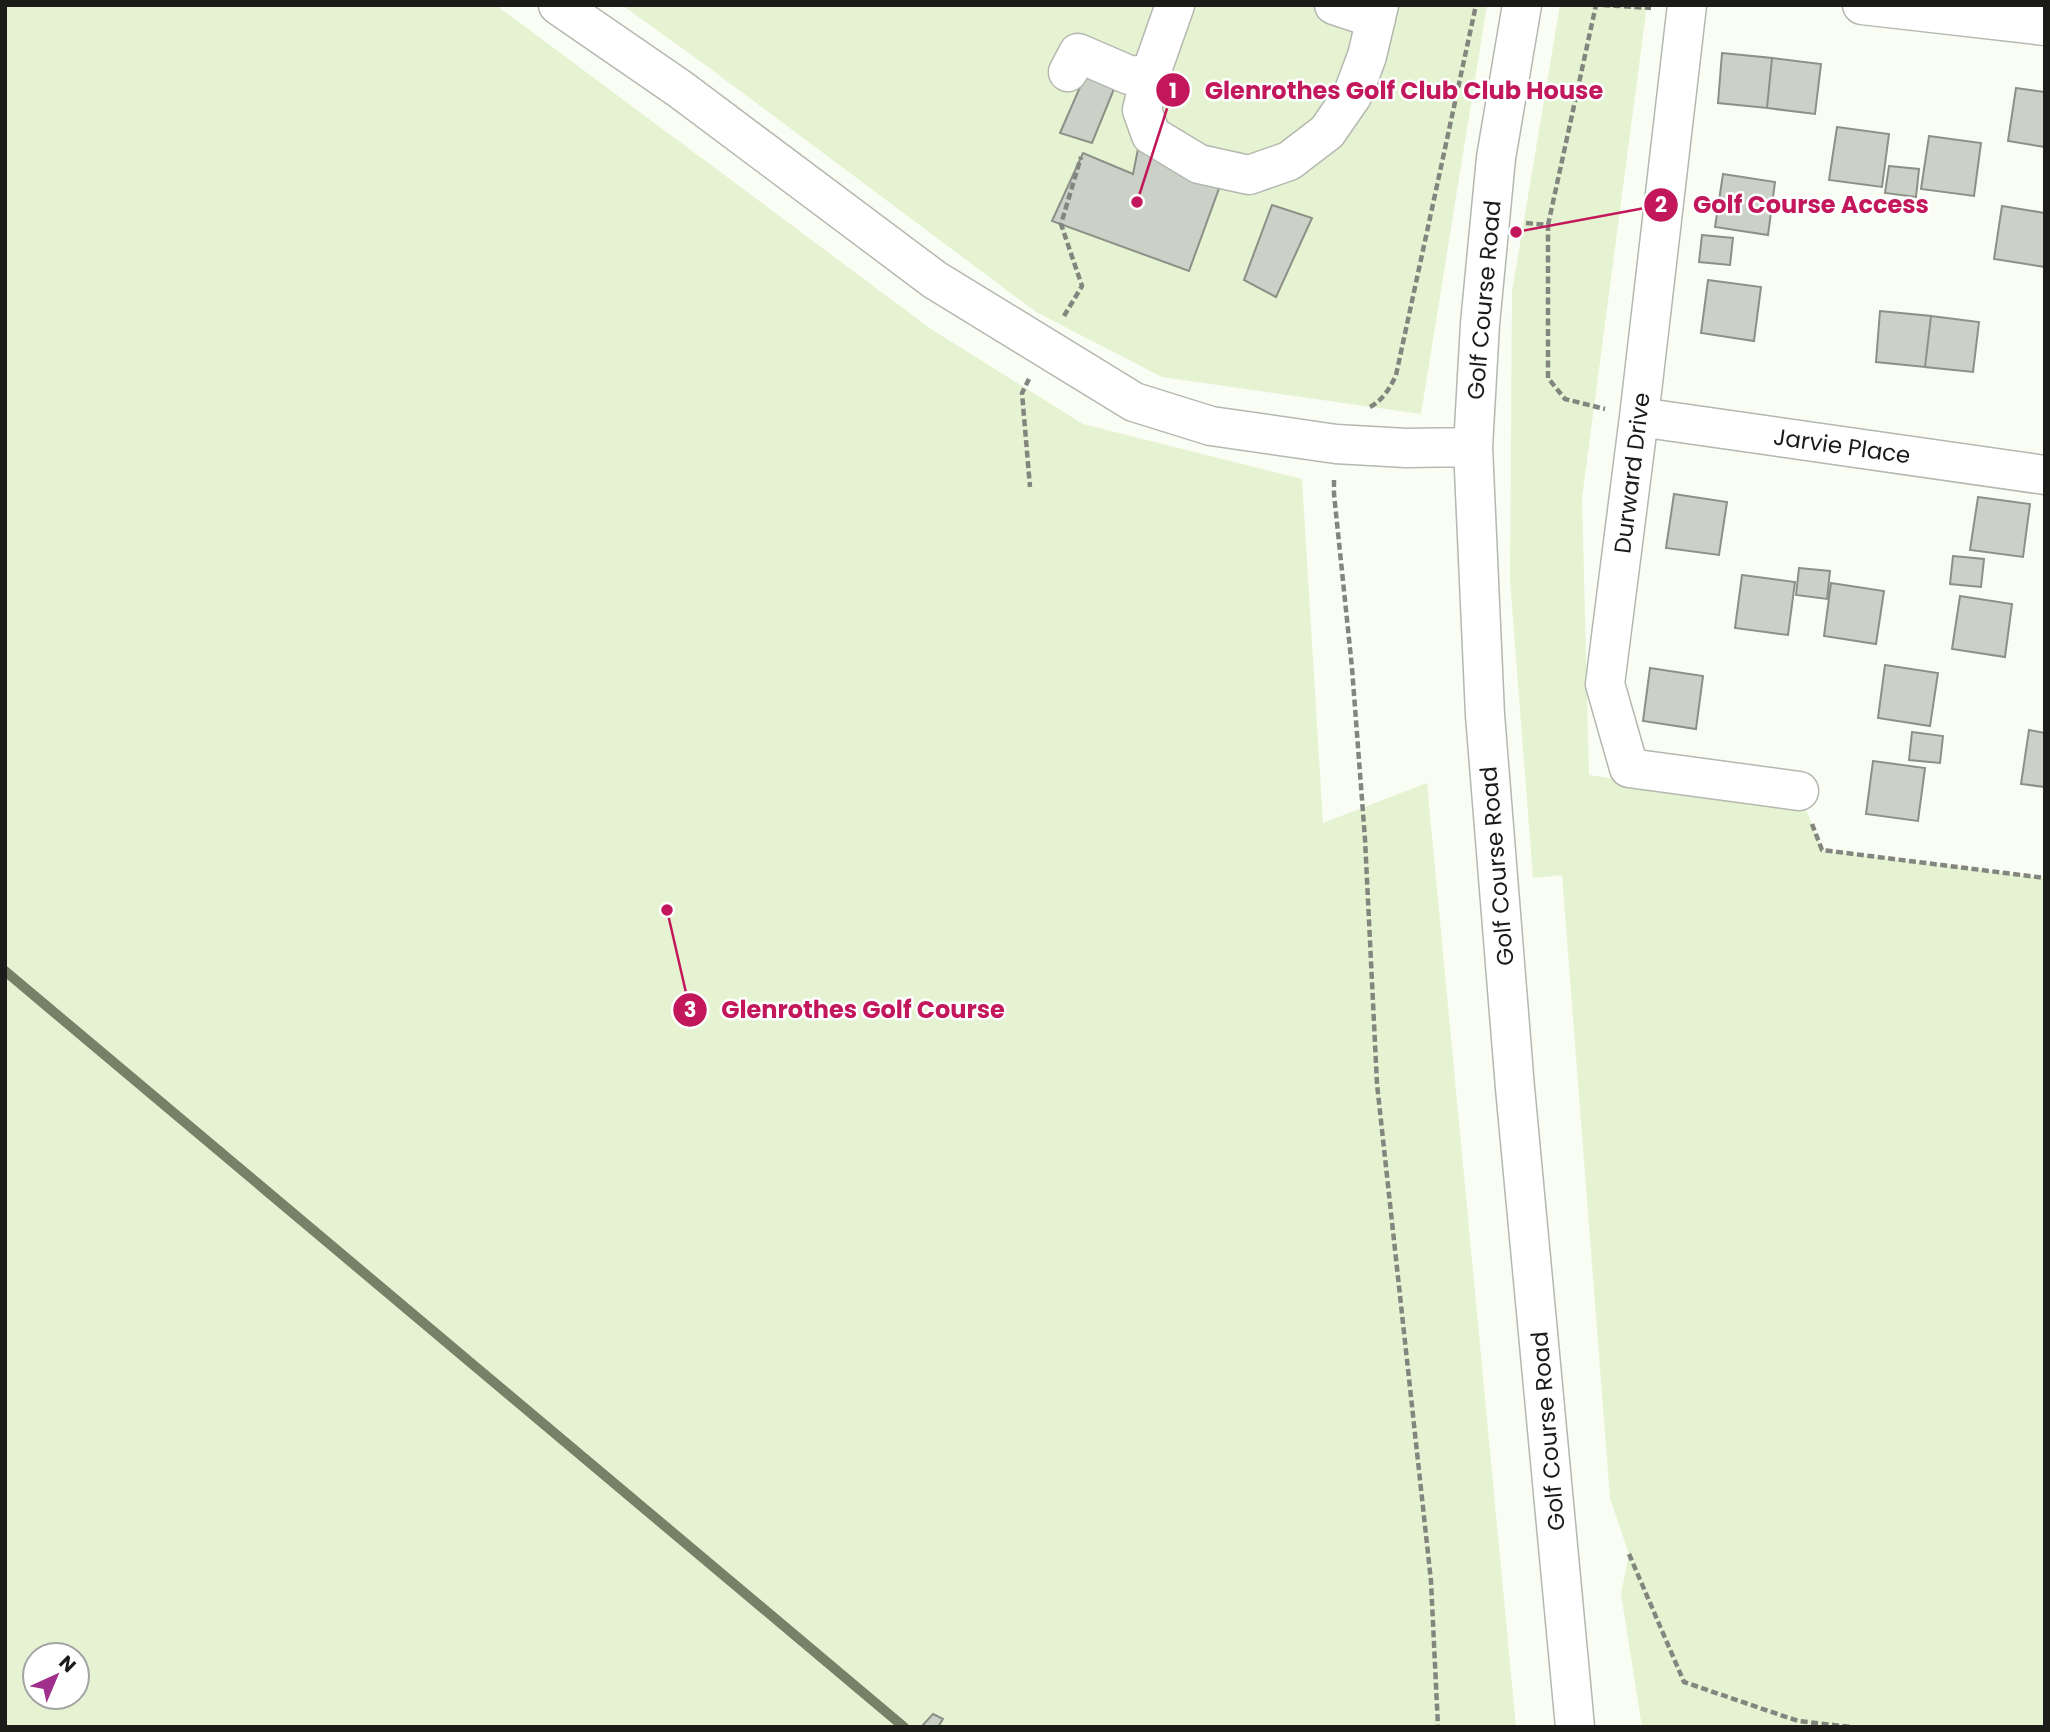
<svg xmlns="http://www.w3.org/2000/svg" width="2050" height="1732" font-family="Poppins,sans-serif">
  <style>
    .green { fill: #e5f3d2; fill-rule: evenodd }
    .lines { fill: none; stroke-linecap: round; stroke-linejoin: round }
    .stream { stroke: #768168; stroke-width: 10 }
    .building { fill: #ccd1c7; stroke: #8c9087; stroke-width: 2 }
    .minor-casing { stroke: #b4b8af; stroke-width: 41 }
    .path { stroke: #83867f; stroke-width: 4.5; stroke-dasharray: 7 3.5; stroke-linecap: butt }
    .minor { stroke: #fff; stroke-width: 38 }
    .labels { text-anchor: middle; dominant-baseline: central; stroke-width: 5; stroke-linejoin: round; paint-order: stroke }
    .street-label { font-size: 23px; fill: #1b1c19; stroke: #fff }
    .leader { fill: none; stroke: #c2185b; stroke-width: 2.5 }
    .callout-dot { fill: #c2185b; stroke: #fff; stroke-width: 2.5 }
    .mark-label { font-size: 21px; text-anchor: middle; font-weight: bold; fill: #fff }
    .callout-label { font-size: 24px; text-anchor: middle; font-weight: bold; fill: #c2185b; stroke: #fff; stroke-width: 5; stroke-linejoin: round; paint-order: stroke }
  </style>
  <rect width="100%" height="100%" fill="#f9fdf3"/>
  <!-- green -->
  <path class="green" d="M5,5h491l435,324 152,95 219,55 21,344 104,-40 89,944h-1511zM35,1655h42v42h-42z
    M622,5h865l-66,409 -259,-37 -126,-65 -336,-251z
    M1560,5h87l-65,493 7,277 217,34 16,41 223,28v849h-403l-21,-133 8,-40 -19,-56 -48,-623 -29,3 -23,-298 2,-288z"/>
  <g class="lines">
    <!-- stream -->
    <path class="stream" d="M5,971l899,756"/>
  </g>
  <!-- building -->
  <path class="building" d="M1722,53l50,5 -5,50 -49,-5z
    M1772,58l49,6 -6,50 -48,-6z
    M1087,71l29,13 -24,59 -32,-10z
    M2016,88l29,4v55l-37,-6z
    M1837,127l52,7 -7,53 -53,-7z
    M1929,136l52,7 -7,53 -53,-7z
    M1138,149l83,34 -32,88 -137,-50 31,-68 50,21z
    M1889,166l30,3 -3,28 -31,-4z
    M1723,174l52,8 -7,53 -53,-8z
    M1272,205l40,13 -36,79 -32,-17z
    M2002,206l43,7v54l-51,-8z
    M1702,235l31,3 -3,27 -31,-3z
    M1708,280l53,7 -7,54 -53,-8z
    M1880,311l51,5 -6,51 -49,-5z
    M1931,316l48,6 -6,50 -48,-5z
    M1674,494l53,8 -8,53 -53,-7z
    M1978,497l52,7 -7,53 -53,-7z
    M1953,556l31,3 -3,28 -31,-3z
    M1799,568l31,3 -3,28 -31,-4z
    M1742,575l53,7 -7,53 -53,-7z
    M1831,583l53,8 -8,53 -52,-8z
    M1960,596l52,8 -7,53 -53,-8z
    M1885,665l53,8 -8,53 -52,-8z
    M1650,668l53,8 -7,53 -53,-8z
    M2029,730l16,3v54l-24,-3z
    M1912,732l31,4 -3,27 -31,-3z
    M1873,761l52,7 -7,53 -52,-7z
    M933,1714l10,5 -5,8h-17z"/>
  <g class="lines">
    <defs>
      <path id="minor" d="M558,5l122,84 255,191 199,122 77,24 125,18 70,4 67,-1
        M1175,5l-25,71 -8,34 9,25 48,29 50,11 40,-14 38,-29 25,-36 15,-40 12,-51
        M1334,5l42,14
        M1522,5l-26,153 -16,166 -7,123 12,268 30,373 60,639
        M1687,5l-48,412 -34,267 24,84 170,23
        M1862,5l183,21
        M1068,72l10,-19 51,22 21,1
        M1639,417l406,58"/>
    </defs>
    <!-- minor casing -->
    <use href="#minor" class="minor-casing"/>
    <!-- path -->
    <path class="path" d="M1603,5l48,3
      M1526,223l22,2v153l17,21 40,10
      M1548,225l48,-220
      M1064,316l18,-30 -21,-62 20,-67
      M1029,379l-7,14 8,94
      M1370,407c13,-7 20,-19 26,-32l80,-370
      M1334,480v14l18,174 13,171 12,245 54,497 7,146
      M1812,824l10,26 223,28
      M1629,1554l55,128 114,39 53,6"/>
    <!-- minor -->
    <use href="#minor" class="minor"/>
  </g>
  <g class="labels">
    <!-- street labels -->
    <g class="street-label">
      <text transform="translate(1484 300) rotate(-85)">Golf Course Road</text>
      <text transform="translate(1842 446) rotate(8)">Jarvie Place</text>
      <text transform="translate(1632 473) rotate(-83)">Durward Drive</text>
      <text transform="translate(1497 866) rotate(-95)">Golf Course Road</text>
      <text transform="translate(1548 1431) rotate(-95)">Golf Course Road</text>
    </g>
  </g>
  <!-- callouts -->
  <path class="leader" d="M1137 202L1173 90M1516 232L1661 205M667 910L690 1010"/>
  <g class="callout-dot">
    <circle cx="1137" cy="202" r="7"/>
    <circle cx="1516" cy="232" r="7"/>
    <circle cx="667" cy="910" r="7"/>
    <circle cx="1173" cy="90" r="18"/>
    <circle cx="1661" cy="205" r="18"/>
    <circle cx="690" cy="1010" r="18"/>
  </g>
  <g class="mark-label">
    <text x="1173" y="98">1</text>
    <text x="1661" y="212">2</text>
    <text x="690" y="1017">3</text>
  </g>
  <g class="callout-label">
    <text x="1404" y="99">Glenrothes Golf Club Club House</text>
    <text x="1811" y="213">Golf Course Access</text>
    <text x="863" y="1018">Glenrothes Golf Course</text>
  </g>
  <!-- border -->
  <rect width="2050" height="1732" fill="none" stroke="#1b1c19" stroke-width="14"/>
  <!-- north arrow -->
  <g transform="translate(56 1676) rotate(44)"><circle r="33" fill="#ffffff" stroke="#a4a4a3" stroke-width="2"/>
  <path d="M0-5L12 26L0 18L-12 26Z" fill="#a1308c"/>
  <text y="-10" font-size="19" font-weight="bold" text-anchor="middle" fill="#1b1c19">N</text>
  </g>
</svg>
